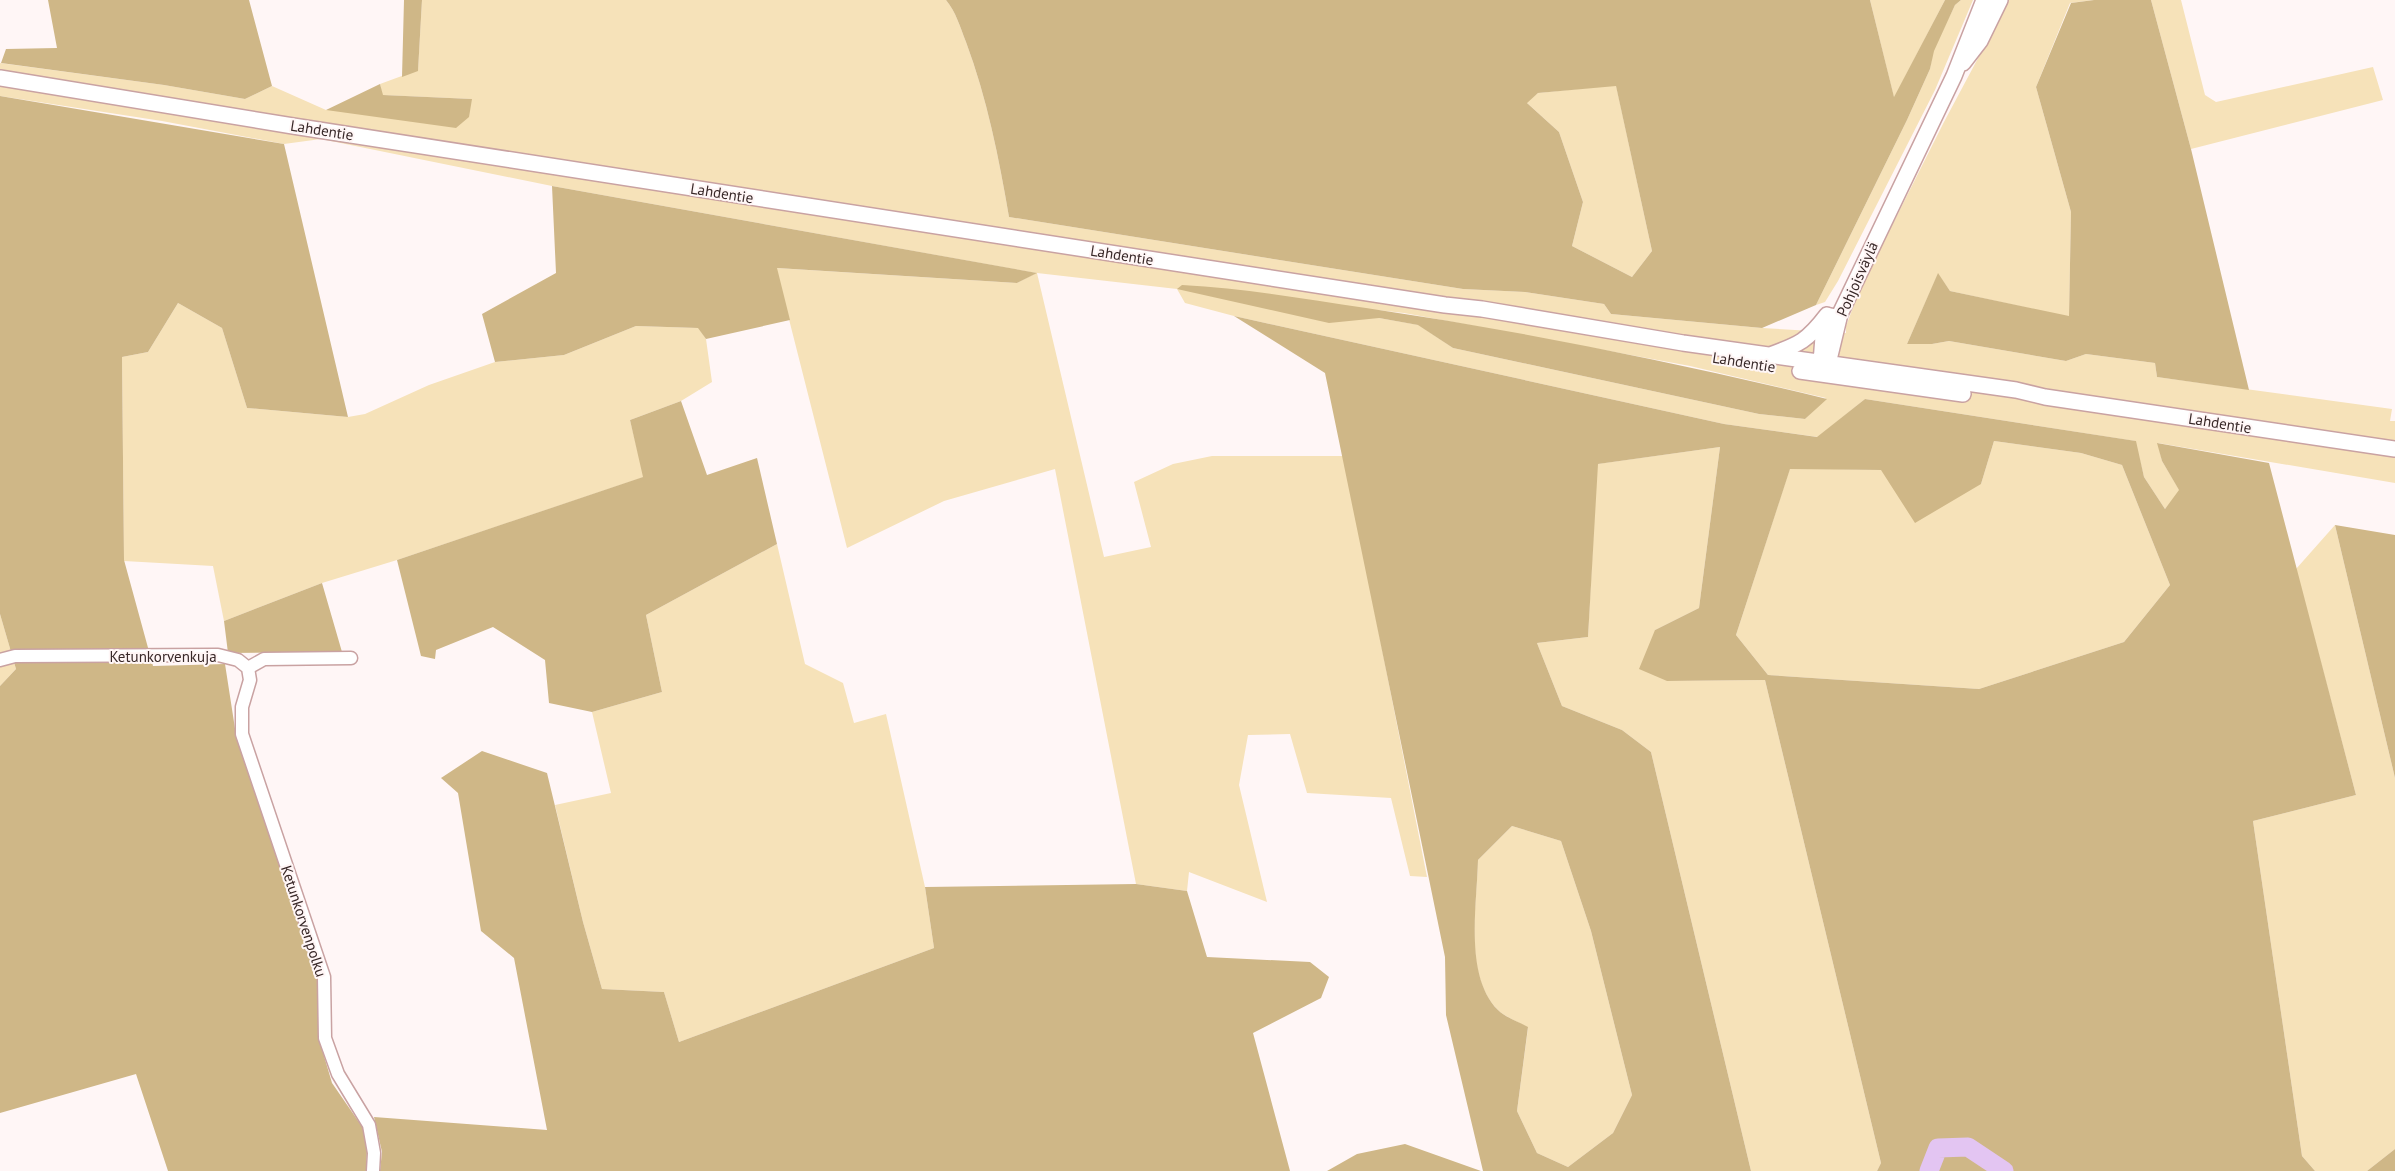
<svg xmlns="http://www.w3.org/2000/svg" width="2395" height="1171" font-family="'PT Sans',sans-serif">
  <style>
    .green { fill: #f6e2b9; fill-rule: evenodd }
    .forest { fill: #cfb787; fill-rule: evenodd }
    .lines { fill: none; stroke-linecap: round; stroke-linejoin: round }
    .river { stroke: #e3c5f2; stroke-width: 19 }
    .minor-casing { stroke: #c9a2a2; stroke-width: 15 }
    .major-casing { stroke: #c9a2a2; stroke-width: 18 }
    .minor { stroke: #fff; stroke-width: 12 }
    .major { stroke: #fff; stroke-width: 15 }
    .labels { text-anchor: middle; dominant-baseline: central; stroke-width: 4; stroke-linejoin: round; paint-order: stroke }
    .street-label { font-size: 15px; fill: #382828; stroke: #fff6f6 }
  </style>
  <rect width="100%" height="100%" fill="#fff6f6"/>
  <!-- green -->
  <path class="green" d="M422,0h524c10,12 14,27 20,42 21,56 33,116 43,175l454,72 62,3 79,12 7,10 151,14 84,5v-7l14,-37 84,-167 65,-122h85l-24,3 -34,84 35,125 -2,105 -119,-26 -12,-17 -31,70h25l17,-3 117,20 20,-7 69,9 2,14 235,32 -2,12h5v62l-237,-40 4,18 18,30 -15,18 -21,-32 -9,-36 -270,-42 -47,38 -94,-13 -490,-108 -49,-13 -8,-14 -140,-16 67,284 47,-10 -17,-65 39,-18 39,-8h132l83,421 -17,-1 -19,-78 -84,-5 -17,-59 -42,1 -9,50 28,117 -78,-30 -2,19 -51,-7 -81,-415 -111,32 -97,47 -71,-280 241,15 19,-10 -484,-87 -231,-47 -37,5 -122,-23 -162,-25v-33l164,22 81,14 27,-13 54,24 146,-11 -90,-4 -2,-11 38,-14zM1377,310l27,3 286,53 136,32 -21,21 -46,-5 -306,-66 -34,-23 -40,-7z
    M1870,0h75l-51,98z
    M1961,0h12l-38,90 -97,191 -13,21 -9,3 91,-185 23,-51 3,-18 22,-46z
    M2151,0h30l24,95 11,7 157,-35 10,33 -192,49z
    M1616,85l36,166 -20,26 -60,-31 11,-44 -24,-70 -33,-30 12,-9z
    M178,303l44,25 25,80 101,9 17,-3 64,-29 66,-23 69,-7 72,-29 63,2 7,11 6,43 -31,19 -51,19 14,57 -247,83 -75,23 -98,38 -11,-55 -89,-5 -2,-204 26,-5z
    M1994,441l87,12 41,12 48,120 -46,57 -145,47 -211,-14 -32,-40 54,-167 91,2 100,14z
    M1720,447l-21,161 -44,22 12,51 98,-1 116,483 -4,8h-126l-100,-419 -29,-22 -60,-24 -25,-63 51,-6 9,-173z
    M2335,525l60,253v371l-28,22h-52l-13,-15 -49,-335 103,-26 -60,-226z
    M777,544l28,120 38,19 11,40 32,-9 39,173 9,61 -255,94 -15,-50 -62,-3 -19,-67 -28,-117 56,-12 -19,-81 70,-20 -16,-77z
    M0,614l16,55 -16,17z
    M1512,826l49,15 30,90 41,164 -19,38 -45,34 -31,-14 -20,-42 11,-83c-9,-6 -23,-11 -30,-18 -35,-34 -21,-105 -20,-150z"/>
  <!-- forest -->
  <path class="forest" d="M48,0h201l23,86 -27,13 -81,-14 -163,-22 5,-14 51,-1z
    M404,0h18l-4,71 -16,6z
    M946,0h924l24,97 51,-97h16l-6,5 -21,46 -4,18 -23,51 -91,185 -54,23 -151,-14 -7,-10 -79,-12 -62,-3 -454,-72c-10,-59 -22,-119 -43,-175 -6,-15 -10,-30 -20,-42zM1616,86l36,165 -20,26 -60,-31 11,-44 -24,-70 -32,-29 11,-10z
    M2094,0h57l40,149 58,241 -92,-13 -2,-14 -69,-9 -20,7 -117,-20 -17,3h-25l31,-71 12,18 119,25 2,-104 -35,-125 35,-84z
    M380,84l3,11 89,4 -3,18 -13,11 -130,-18z
    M0,96l284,48 64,273 -101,-9 -25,-80 -44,-25 -30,49 -26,5 2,203 29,106 72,-2 11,71 82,245 1,59 13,44 31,45 4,23 -1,20h-198l-32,-97 -136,39v-427l16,-17 -16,-55z
    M552,186l485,87 -20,10 -240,-15 13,52 -84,19 -8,-11 -62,-2 -72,29 -69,7 -13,-48 74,-41z
    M1182,285c62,3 123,14 184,23 155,23 309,54 461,91l-22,20 -46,-5 -306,-66 -35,-23 -39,-7 -50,5 -152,-34z
    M1234,316l490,108 93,13 48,-38 271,42 8,36 21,32 14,-19 -17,-29 -5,-18 112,20 87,332 -103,26 49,335 13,15h-438l4,-8 -116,-483 -98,1 -28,-12 16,-39 44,-22 21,-161 -122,17 -10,173 -51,6 25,63 60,24 29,22 100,419h-268l-37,-156 -1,-58 -120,-584zM1994,441l87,12 41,12 48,120 -46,57 -145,47 -211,-14 -32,-40 54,-166 91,1 34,53 66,-39zM1512,826l49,15 30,90 41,164 -19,38 -45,34 -31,-14 -20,-42 11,-84c-9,-5 -23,-10 -30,-17 -34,-34 -21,-105 -20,-150z
    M681,401l26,74 50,-17 20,86 -131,71 16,77 -70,20 -43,-9 -4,-43 -52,-33 -57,23 -1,9 -14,-3 -24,-96 246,-83 -13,-57z
    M2335,525l60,10v243z
    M322,583l20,69 -114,1 -4,-32z
    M482,751l65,22 36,149 19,67 62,3 15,50 255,-94 -9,-61 211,-3 51,7 20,66 103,5 19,15 -8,21 -68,35 37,138h-910l2,-19 -8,-35 173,13 -33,-172 -33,-27 -23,-138 -17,-15z
    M1405,1144l76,27h-154l30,-17z
    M2395,1149v22h-28z"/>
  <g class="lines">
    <!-- river -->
    <path class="river" d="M1929,1171l9,-23 30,-1 36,24"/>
    <defs>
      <path id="minor" d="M0,660l15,-4 203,-1 20,5 10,8
        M248,668l2,12 -8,27v27l82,243 1,61 13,36 31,51 5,28 -1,18
        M248,668l16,-9 87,-1"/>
      <path id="major" d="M1963,63l17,-22 20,-41
        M0,78l293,48 1152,179 37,4 201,34 333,47 29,7 350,52
        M1770,355c30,-11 37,-14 57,-40
        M1821,362l2,-25 8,-21
        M1800,371l163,23
        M1823,372l5,-8 12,-50 114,-238 30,-76"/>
    </defs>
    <!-- minor casing -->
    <use href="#minor" class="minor-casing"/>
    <!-- major casing -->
    <use href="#major" class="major-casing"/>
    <!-- minor -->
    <use href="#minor" class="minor"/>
    <!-- major -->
    <use href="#major" class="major"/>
  </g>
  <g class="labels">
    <!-- street labels -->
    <g class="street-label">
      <text transform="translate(322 130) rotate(9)">Lahdentie</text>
      <text transform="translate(722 193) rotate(9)">Lahdentie</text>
      <text transform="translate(1122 255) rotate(9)">Lahdentie</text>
      <text transform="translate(1857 279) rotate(-66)">Pohjoisväylä</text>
      <text transform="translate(1744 362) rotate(9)">Lahdentie</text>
      <text transform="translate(2220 423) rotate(9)">Lahdentie</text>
      <text x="163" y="656">Ketunkorvenkuja</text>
      <text transform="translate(304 921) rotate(72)">Ketunkorvenpolku</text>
    </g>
  </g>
</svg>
